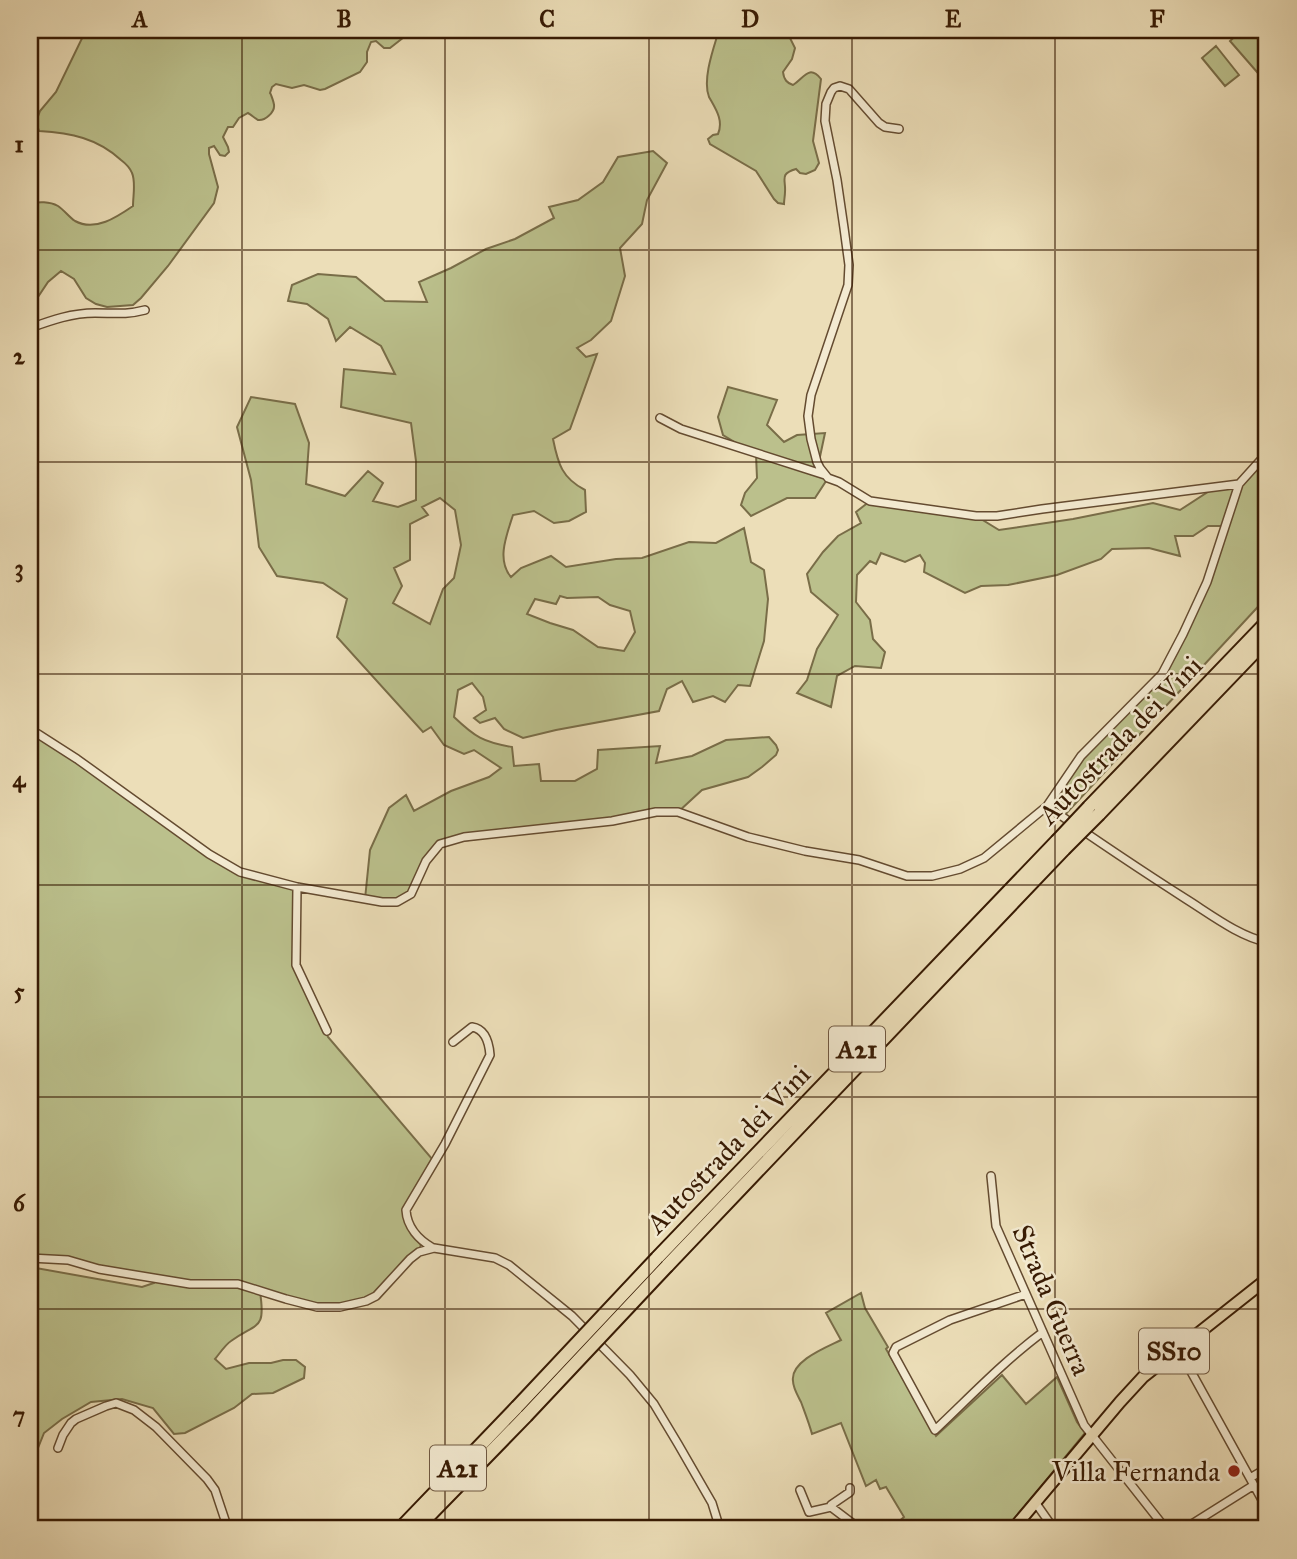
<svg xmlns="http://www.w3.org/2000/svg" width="1297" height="1559" font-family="'IM FELL Great Primer',serif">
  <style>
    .green { fill: #bbc08c; stroke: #796d48; stroke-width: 2; fill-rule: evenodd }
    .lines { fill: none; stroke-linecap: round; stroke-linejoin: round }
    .minor-casing { stroke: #644b30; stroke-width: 10 }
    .primary-casing { stroke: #371a03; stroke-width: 14 }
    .motorway-casing { stroke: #371a03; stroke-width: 16 }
    .minor { stroke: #f3ead1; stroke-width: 7 }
    .primary { stroke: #ecdeb8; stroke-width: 10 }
    .motorway { stroke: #ecdeb8; stroke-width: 12 }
    .motorway-bridge-casing { stroke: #371a03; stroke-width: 16; stroke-linecap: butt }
    .motorway-bridge { stroke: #ecdeb8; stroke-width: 12 }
    .grid { fill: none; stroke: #371a03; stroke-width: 2; stroke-opacity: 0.55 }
    .poi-dot { fill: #8f2418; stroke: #f3ead1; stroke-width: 2.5 }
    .labels { text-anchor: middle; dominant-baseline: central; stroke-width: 5; stroke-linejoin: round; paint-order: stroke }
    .shield { fill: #f3ead1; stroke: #6f5841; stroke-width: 2 }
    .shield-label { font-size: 26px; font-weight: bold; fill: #371a03 }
    .street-label { font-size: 28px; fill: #371a03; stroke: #f3ead1 }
    .poi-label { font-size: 28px; fill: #371a03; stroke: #f3ead1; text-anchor: end }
    .neatline { fill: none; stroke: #371a03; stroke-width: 2.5 }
    .grid-label { font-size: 23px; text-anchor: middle; font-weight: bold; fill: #371a03 }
  </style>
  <rect width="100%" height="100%" fill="#ecdeb8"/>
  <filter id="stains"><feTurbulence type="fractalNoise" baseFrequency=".00286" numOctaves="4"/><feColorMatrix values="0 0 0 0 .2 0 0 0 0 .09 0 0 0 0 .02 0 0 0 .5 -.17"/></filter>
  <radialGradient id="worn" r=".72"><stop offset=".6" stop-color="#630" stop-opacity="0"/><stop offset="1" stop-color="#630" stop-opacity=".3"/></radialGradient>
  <!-- green -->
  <path class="green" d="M86,30h347l1,3 -26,1 -18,14h-6l-8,-7 -5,1 -4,10v10l-7,10 -35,17 -5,1 -16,-5 -12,3 -16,-4 -4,3 -2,6c1,1 4,10 4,12 1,7 -9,16 -16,15 -2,-1 -8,-6 -10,-7l-9,5 -6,9h-5l-5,10 5,10 1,5 -4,4 -5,-1 -6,-9 -5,2v6l9,33 -4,16 -46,63 -27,32 -8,7 -26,2 -11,-3 -10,-6 -12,-19 -13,-8 -13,11 -18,27v-106c9,-1 19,-2 28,3 6,4 11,11 17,15 20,11 42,-4 58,-15 0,-10 3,-24 -1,-33 -2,-5 -7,-10 -11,-13 -24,-22 -50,-27 -82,-29l-3,-9 4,-11 16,-19z
    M719,30h67l9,18 -3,11 -9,13c1,8 4,11 10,13 11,-7 16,-21 28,-6l-8,62 6,22 -4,7 -9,4 -6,-1 -4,-4c-17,5 -10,10 -11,23 0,4 -1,8 -1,12l-6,-1 -4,-4 -18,-28 -46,-27 -2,-5 5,-4 5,-1c6,-14 -3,-26 -9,-37 -7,-18 5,-50 10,-67z
    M1242,30h25v33l-10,9 -27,-31z
    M1216,46l23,29 -14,11 -23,-28z
    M653,151l14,12 -20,37 -5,24 -22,24 5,28 -14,45 -20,19 -14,8 9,9 11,-3 -27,75 -17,10c5,25 9,39 32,51l1,22 -17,9 -15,2 -20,-12 -21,4c-6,19 -17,45 -2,62l10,-9 30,-12 15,11 50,-8 26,-1 47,-16 27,1 28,-15 7,34 13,8 4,29 -4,42 -14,45 -12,-1 -13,17 -12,-6 -20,6 -11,-21 -15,8 -8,22 -103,19 -33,8 -19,-9 -9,-11 -15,5 -6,-5 12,-8 -3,-13 -11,-14 -14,7 -4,27c21,20 29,25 58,30l2,19 25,-2 2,17h34l22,-12 1,-19 62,-4 -4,17 36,-7 34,-16 43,-3 7,8 2,5 -2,5 -14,12 -14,10 -46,13 -24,22 -238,32 -29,50 -14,8 -32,-3 5,-49 19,-42 17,-13 8,16 37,-20 38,-14 12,-9 -27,-18 -10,4 -20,-9 -13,-18 -8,5 -86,-95 10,-38 -24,-16 -46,-7 -18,-29 -8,-67 -14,-53 14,-30 44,7 14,39 -3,41 39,12 23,-25 15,12 -10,18 25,6 18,-7v-39l-5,-38 -70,-16 3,-38 51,5 -14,-28 -31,-19 -14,14 -8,-22 -21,-15 -19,-3 4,-16 26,-11 38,3 29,24 42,1 -8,-20 32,-14 35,-19 29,-10 39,-21 -5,-11 29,-7 25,-18 15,-25zM440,498l15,12 6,35 -7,33 -11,11 -13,35 -37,-21 9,-17 -8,-18 16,-8v-36l18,-9 -6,-8zM560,596l7,2 31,-1 12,8 20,6 5,21 -11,19 -26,-4 -25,-17 -23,-7 -23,-9 8,-15 21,5z
    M728,387l49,13 -10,25 17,17 13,-7 28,-2 -7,33 10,12 -13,20h-28l-36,18 -10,-11 4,-12 12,-15 -1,-23 -33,-20 -5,-18z
    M1267,453v144l-204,220 -16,-11 34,-50 81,-82 45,-92 18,-56h-17l-15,10h-18l5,20 -31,-8 -37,1 -11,10 -44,16 -49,10 -27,1 -16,7 -41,-21 1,-9 -5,-8 -15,7 -24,-9 -5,11 -6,-3 -13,14 -1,27 14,18 3,19 12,13 -4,16 -26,-2 -18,10 -6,31 -34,-14 10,-13 10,-31 21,-34 -27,-23 -4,-18 16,-22 15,-16 23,-13 -5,-11 14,-11 106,15 23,14 74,-11 80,-16 27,7 34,-22 25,-4z
    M30,730l210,142 57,15 -1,78 32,72 105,123 -30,50c0,14 9,24 18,34l-2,8 -53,49 -49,6 -57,-15c6,39 -3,30 -29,49 -6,4 -11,12 -16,18l11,10 23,-6h22l12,-3h13l9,7 -1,11 -31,15 -21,1 -18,14 -49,25 -11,1 -21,-26 -31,-9 -31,3 -29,17 -18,14 -14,35v-199l6,-1 106,19 12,-4 1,-4 -87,-19 -38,-2z
    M861,1293l4,15 23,39 -2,2 50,87 66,-61 24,29 31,-27 20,45 8,11 -79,96h-116l14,-12 -18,-30 -6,2 -4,-9 -10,6 -25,-63 -29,11c-3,-11 -7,-21 -11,-32 -3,-6 -8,-14 -8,-21 -3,-20 34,-34 48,-41l-15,-27z"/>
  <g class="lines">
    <defs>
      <path id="minor" d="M899,129l-14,-2 -6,-4 -30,-34 -9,-3 -6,2 -3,4 -5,12 -1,17 12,59 7,48 5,37 -1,20 -37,110 -3,21 3,23 6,23 3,6 8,10 11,4 31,19 106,15h21l45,-7 197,-25
        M30,328c22,-8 42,-15 65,-15 19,0 31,2 50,-3
        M660,418l21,11 144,46
        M30,730l8,4 39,25 132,95 31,18 57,15 85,15h15l14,-8 15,-33 14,-17 24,-7 148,-16 44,-9h22l70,25 57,14 54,9 48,16h25l28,-7 24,-11 63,-52 34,-50 81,-82 21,-40 24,-52 32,-98 28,-31
        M1047,806c46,32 92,63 139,93 24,15 54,38 81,43
        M297,887l-1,78 31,66
        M991,1176l5,50 88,199 82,104
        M433,1248c-14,-8 -26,-21 -27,-38l39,-66 45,-89c-1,-13 -5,-26 -18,-28l-19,15
        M30,1258l38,2 31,9 91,15h48l48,15 31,8h23l26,-6 10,-5 34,-37 9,-7 15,-4 61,10 14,7 63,51 58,59 24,29 24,40 34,59 8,26
        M1026,1294l-76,26 -54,27 -3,6 42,77c35,-33 69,-69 108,-98
        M1178,1348l88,159v10l-7,12
        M58,1448l5,-13 8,-12 5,-4 30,-13 10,-3 18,7 22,17 51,52 8,11 13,39
        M1250,1478l17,-10
        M800,1490l9,22 22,-5v-2l19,-13v-4
        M1035,1502l19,27
        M831,1507l29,22
        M1184,1529l70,-44"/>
      <path id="primary" d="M1013,1529l107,-127 23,-25 124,-98"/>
      <path id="motorway" d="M1089,807l178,-185
        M1099,814l168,-175
        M657,1258l400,-417
        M667,1266l397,-417
        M400,1529l117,-122
        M416,1529l110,-113"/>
    </defs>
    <!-- minor casing -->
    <use href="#minor" class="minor-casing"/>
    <!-- primary casing -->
    <use href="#primary" class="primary-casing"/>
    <!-- motorway casing -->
    <use href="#motorway" class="motorway-casing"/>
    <!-- minor -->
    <use href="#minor" class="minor"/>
    <!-- primary -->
    <use href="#primary" class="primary"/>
    <!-- motorway -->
    <use href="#motorway" class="motorway"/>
    <defs>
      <path id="motorway-bridge" d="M1057,841l32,-34
        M1064,849l35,-35
        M517,1407l140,-149
        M526,1416l141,-150"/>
    </defs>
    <!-- motorway-bridge casing -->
    <use href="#motorway-bridge" class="motorway-bridge-casing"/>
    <!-- motorway-bridge -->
    <use href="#motorway-bridge" class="motorway-bridge"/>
  </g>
  <!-- grid -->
  <path class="grid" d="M242,30v1499M445,30v1499M649,30v1499M852,30v1499M1055,30v1499M30,250h1237M30,462h1237M30,674h1237M30,885h1237M30,1097h1237M30,1309h1237"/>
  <!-- markers -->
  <circle class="poi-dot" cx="1234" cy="1471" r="7"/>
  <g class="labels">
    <!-- shield labels -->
    <g class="shield">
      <rect x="829" y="1026.5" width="56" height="45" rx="5"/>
      <rect x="1139" y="1328.5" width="70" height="45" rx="5"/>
      <rect x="430" y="1445.5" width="56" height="45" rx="5"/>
    </g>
    <g class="shield-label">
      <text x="857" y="1049">A21</text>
      <text x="1174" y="1351">SS10</text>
      <text x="458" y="1468">A21</text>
    </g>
    <!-- street labels -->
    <g class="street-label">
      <text transform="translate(1120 740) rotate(-46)">Autostrada dei Vini</text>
      <text transform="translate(728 1149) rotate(-46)">Autostrada dei Vini</text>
      <text transform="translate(1052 1300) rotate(67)">Strada Guerra</text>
    </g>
    <!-- poi labels -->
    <g class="poi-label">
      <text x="1220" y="1471">Villa Fernanda</text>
    </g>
  </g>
  <!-- margin -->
  <rect width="1297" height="1559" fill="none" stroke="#ecdeb8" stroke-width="77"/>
  <rect x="38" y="38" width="1220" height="1482" class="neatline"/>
  <g class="grid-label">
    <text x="140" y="27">A</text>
    <text x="344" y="27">B</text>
    <text x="547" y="27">C</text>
    <text x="750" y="27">D</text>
    <text x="953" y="27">E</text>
    <text x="1157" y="27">F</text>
    <text x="19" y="152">1</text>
    <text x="19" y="364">2</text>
    <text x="19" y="576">3</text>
    <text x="19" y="787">4</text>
    <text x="19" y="999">5</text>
    <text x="19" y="1211">6</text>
    <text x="19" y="1423">7</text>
  </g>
  <rect width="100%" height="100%" filter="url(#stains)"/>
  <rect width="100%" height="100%" fill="url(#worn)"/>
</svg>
